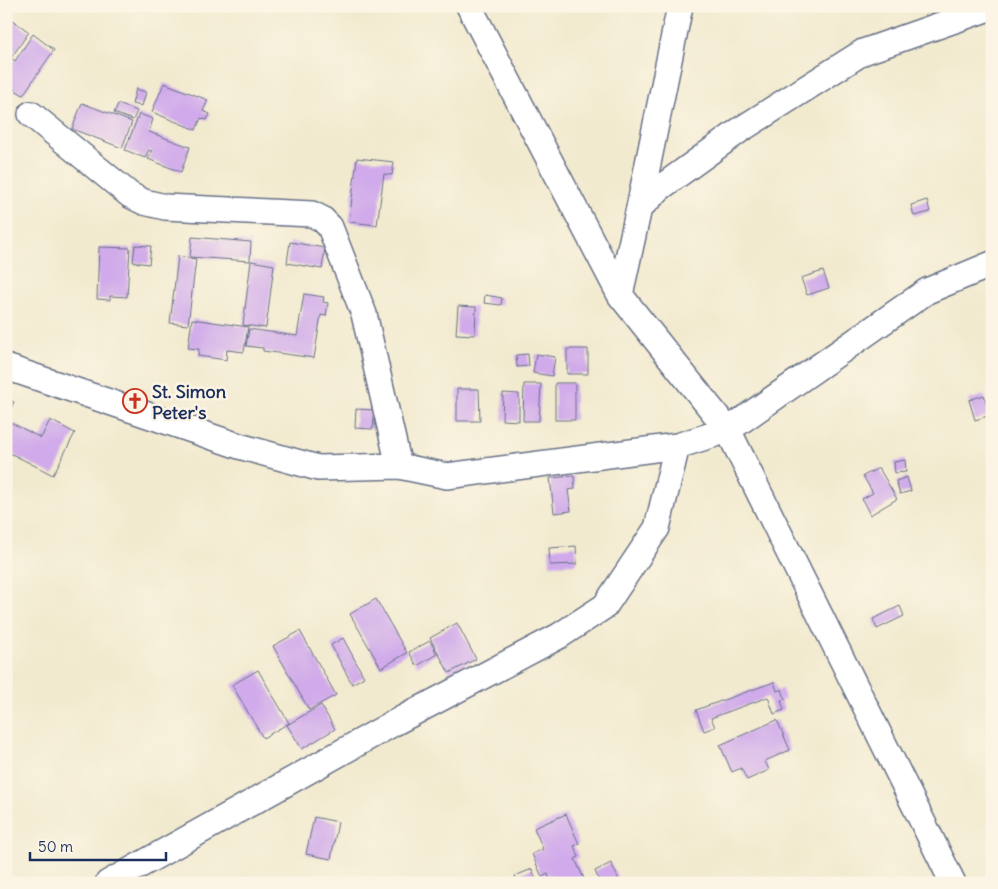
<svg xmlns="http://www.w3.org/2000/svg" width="998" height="889" font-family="Delius,sans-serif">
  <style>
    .building { fill: #d0aaea }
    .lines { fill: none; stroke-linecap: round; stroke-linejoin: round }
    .minor-casing { stroke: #667086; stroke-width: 28 }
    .minor { stroke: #fff; stroke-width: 25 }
    .labels { text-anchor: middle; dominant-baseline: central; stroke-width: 5; stroke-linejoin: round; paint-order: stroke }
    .poi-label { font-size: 18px; font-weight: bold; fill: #1b2f5e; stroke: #fcf5e5; text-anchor: start }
  </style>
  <rect width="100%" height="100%" fill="#fcf5e5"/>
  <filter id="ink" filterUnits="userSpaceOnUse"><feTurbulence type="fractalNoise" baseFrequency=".02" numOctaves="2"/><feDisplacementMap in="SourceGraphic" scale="10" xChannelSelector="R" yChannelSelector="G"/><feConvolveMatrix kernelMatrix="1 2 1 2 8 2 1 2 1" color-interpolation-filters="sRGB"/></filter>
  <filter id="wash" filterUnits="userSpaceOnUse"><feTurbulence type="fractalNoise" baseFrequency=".0096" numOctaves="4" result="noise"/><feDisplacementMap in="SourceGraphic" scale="20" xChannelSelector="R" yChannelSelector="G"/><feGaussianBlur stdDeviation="1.12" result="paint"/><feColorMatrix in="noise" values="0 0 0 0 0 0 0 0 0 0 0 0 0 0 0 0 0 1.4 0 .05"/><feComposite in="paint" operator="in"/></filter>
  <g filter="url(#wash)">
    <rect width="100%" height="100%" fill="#f2eacf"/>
    <g id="blocks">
      <!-- building -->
      <path class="building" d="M11,19l18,13 -18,26 4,3 18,-27 21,16 -31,45 -17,-11v-59z
        M164,83l44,17 -5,11 7,3 -3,6 -6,-2 -5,12 -44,-18z
        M136,89l10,3 -4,14 -10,-2z
        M82,103l50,19 -10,26 -50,-19z
        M118,104l19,7 -4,9 -19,-7z
        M139,114l14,5 -4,13 41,15 -9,25 -33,-13 4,-8 -3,-1 -4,8 -20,-8z
        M357,158l37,4 -2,13 -8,-1 -7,51 -28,-3z
        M927,200l3,12 -16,4 -3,-11z
        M192,237l59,5 -1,19 -60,-4z
        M290,242l35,6 -3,21 -35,-6z
        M135,245l16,1 -2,18 -16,-2z
        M99,247l31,1 -3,49 -17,-1v4l-13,-1z
        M178,256l18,3 -8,66 -18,-2z
        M251,261l23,4 -8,63 -23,-3z
        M823,271l6,17 -22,7 -6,-17z
        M304,294l20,3 -1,5 5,1 -2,13 -5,-1 -7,43 -51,-7v-3l-17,-2 3,-17 48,7z
        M485,295l17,3 -1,7 -17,-2z
        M458,306l18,1 -1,28 -19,-1z
        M192,319l56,8 -4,25 -17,-2 -1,10 -28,-4 1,-7 -11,-1z
        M567,349h21v25h-21z
        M528,354l1,12 -12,1 -1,-12z
        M536,354l19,3 -3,19 -19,-3z
        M555,383h20v37h-20z
        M524,384h17l-2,37h-16z
        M457,389h22l1,32h-23z
        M503,393l16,1v27l-17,-1z
        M984,395l7,20 -16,5 -6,-20z
        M6,398l8,4 -8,15z
        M356,409l19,1 -2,19 -18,-1z
        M6,420l35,18 9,-18 25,13 -22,42 -47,-24z
        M905,460l1,12 -11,1 -1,-11z
        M879,468l18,31 -27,16 -8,-16 11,-6 -10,-17z
        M574,476l1,13 -7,1 3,21 -17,2 -4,-35z
        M907,477l4,14 -11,3 -4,-13z
        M576,546l1,18 -27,1 -1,-17z
        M376,599l31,54 -26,15 -31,-54z
        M900,606l4,10 -27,13 -4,-10z
        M457,623l19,36 -27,14 -19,-35z
        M300,631l36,64 -27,15 -36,-64z
        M343,638l21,39 -12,7 -21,-39z
        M430,641l7,13 -20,12 -8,-14z
        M258,670l31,53 -26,15 -31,-53z
        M774,682l3,9 5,-2 3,10 -4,1 3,10 -10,4 -6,-17 -57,21 4,9 -11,4 -8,-21z
        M321,705l14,24 -33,20 -15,-24z
        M777,720l13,30 -25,11 4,9 -22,10 -6,-12 -9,4 -12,-27z
        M566,814l13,30 -5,2 5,11 -4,2 10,22 -34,2 -3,-9 -6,3 -10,-23 11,-5 -9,-21z
        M314,817l24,5 -7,37 -25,-5z
        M611,863l9,19 -20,1 -5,-12z
        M532,869l5,14 10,-4 1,4h-30l-3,-7z"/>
    </g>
  </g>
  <g filter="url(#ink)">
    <use href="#blocks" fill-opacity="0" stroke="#667086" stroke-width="1"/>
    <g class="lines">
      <defs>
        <path id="minor" d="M469,6l151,289 108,135 225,453
          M31,114l99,81 14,7 21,5 147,7 10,5 8,8 34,87 35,152
          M639,208l41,-202
          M620,295l19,-87 21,-20 80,-58 123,-78 129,-45
          M6,367l233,79 79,22 81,-2 48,10 230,-30
          M108,883l284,-159 167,-88 46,-30 52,-78 20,-82 51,-16 199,-139 65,-27"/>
      </defs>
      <!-- minor casing -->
      <use href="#minor" class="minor-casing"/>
      <!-- minor -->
      <use href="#minor" class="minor"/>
    </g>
  </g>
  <!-- icons -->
  <defs>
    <symbol id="church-ring" viewBox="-11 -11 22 22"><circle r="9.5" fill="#fcf5e5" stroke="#c8321e" stroke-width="1.5"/><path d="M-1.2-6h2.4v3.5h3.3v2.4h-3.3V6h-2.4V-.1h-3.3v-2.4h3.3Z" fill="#c8321e"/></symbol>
  </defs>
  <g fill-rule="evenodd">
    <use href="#church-ring" x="121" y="387" width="28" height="28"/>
  </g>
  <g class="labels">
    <!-- poi labels -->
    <g class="poi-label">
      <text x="152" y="391">St. Simon<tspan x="152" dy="21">Peter's</tspan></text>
    </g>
  </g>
  <!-- margin -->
  <rect width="998" height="889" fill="none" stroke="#fcf5e5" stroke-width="25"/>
  <!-- scale -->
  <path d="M30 852v8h136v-8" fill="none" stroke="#1b2f5e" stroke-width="2.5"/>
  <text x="38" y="852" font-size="15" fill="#1b2f5e" stroke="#fcf5e5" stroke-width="4" paint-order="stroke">50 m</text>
</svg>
